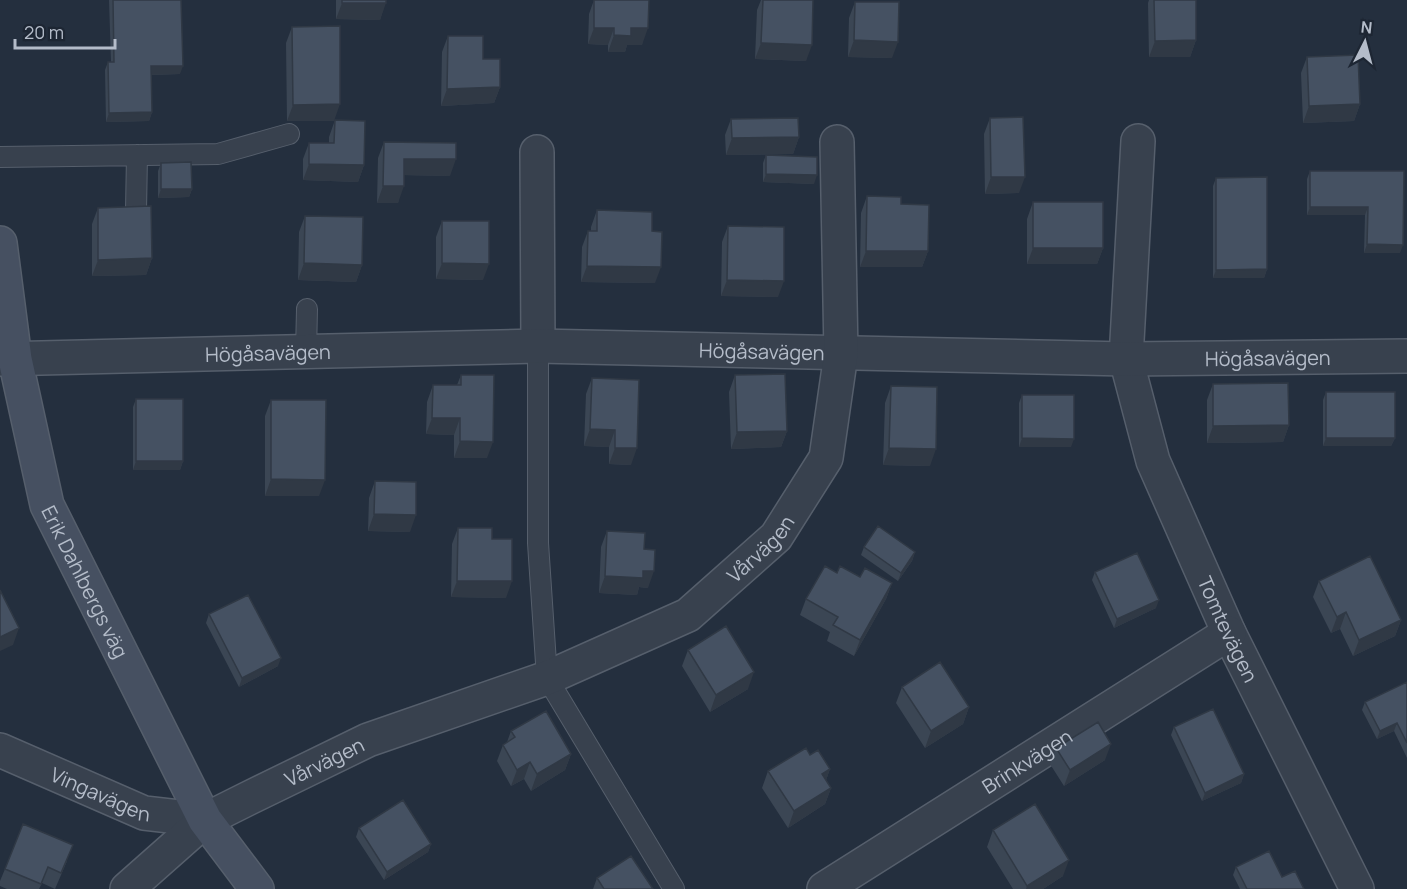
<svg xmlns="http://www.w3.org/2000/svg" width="1407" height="889" font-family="Manrope,sans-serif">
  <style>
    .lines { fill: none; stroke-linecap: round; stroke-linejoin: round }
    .lane-casing { stroke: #565f6c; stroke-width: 22 }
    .street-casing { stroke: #565f6c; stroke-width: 36 }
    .secondary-casing { stroke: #565f6c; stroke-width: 36 }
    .lane { stroke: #38414e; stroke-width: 20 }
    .street { stroke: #38414e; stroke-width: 33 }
    .secondary { stroke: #465061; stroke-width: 33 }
    .wall { fill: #3b4654 }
    .shaded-wall { fill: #303945 }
    .building { fill: #455162; stroke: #303945; stroke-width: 1.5 }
    .labels { text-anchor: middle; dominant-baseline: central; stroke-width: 5; stroke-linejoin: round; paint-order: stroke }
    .street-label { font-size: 20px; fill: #b4bcc9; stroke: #1d2633 }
  </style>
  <rect width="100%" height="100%" fill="#242f3e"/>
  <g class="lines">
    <defs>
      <path id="lane" d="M0,157l218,-3 71,-20
        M136,211l1,-56
        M538,346v197l9,135 127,211
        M306,352l1,-43"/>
      <g id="street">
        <path id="s1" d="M1138,141l-12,218 27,102 76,172 128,256"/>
        <path d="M537,152l1,194"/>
        <path id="s2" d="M0,359l538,-13 588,13 281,-3"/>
        <path id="s3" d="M0,750l144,63 61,7"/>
        <path id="s4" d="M127,889l78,-69 44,-22 119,-58 179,-62 141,-63 88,-78 50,-79 15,-104 -4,-212"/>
        <path id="s5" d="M824,889l405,-256"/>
      </g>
      <g id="secondary">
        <path id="s6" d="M0,243l15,116 32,146 158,315 52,69"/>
      </g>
    </defs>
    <!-- lane casing -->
    <use href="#lane" class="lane-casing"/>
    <!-- street casing -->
    <use href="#street" class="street-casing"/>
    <!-- secondary casing -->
    <use href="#secondary" class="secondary-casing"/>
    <!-- lane -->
    <use href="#lane" class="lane"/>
    <!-- street -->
    <use href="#street" class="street"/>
    <!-- secondary -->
    <use href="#secondary" class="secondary"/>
  </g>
  <!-- wall -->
  <path class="wall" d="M109,0h72l-1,74 -29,1 1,37 -3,9 -43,1 -1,-52 3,-8h3z
    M336,0h50l-6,20 -44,-1z
    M594,0h55l-7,45h-15l-2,7h-17v-7l-20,-1 1,-30z
    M761,0h52l-7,61 -51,-2 2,-49z
    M1149,0h47v40l-6,17h-41l-1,-54z
    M855,2l37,56 -44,-1 1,-39z
    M292,27l42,94h-47l-1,-78z
    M448,36l35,23 17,28 -6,16 -53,3 1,-54z
    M1307,57l53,47 -6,17 -51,2 -2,-50z
    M990,118l29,75 -34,1 -1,-60z
    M731,119l68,18 -6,17 -67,1 -1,-20z
    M335,120l29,45 -6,17 -55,-2v-21l6,-16h20v-6z
    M384,142l66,34 -46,-1 -6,28h-21l1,-45z
    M766,155l48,29 -51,-2v-19z
    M161,163l31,26 -3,8 -31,1v-27z
    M1310,171h94l-4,82h-36l1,-38h-58v-36z
    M1216,178l51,91 -3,9h-51v-92z
    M867,196l34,8 27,47 -6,16h-62l1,-54z
    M1033,202l70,46 -6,16h-70v-45z
    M98,208l54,50 -6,17 -54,1v-52z
    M597,210l55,21 3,52 -74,-1 1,-35 6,-16h3v-4z
    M305,216l57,49 -6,17 -58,-2 1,-48z
    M442,221l41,59 -47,-1v-42z
    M728,226l50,71 -57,-1 1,-54z
    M461,375l26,83h-33v-23l-28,-1 1,-32 6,-17h24z
    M735,375l52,56 -6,16 -50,2 -2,-57z
    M592,378l39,87 -22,-1v-17l-25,-1 2,-52z
    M1213,384l76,41 -6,17 -76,1v-43z
    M891,386l39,80 -47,-1 2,-62z
    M1326,392l69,46 -4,8h-68v-46z
    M1022,395l49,52h-52v-44z
    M136,399l47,62 -3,9h-47v-63z
    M271,400l48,96h-54v-80z
    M375,481l35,51 -42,-1 1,-33z
    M458,528l34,11 14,59 -55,-1 1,-53z
    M607,531l37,18 4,39 -9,-1 -2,8 -38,-2 2,-46z
    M864,547l51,5 -3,9 -14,20 -37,-26z
    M1095,572l61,36 -42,20 -22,-48z
    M837,573l55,10 -6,16 -32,57 -27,-15 3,-9 -30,-17 6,-16z
    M1319,581l82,39 -6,16 -42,20 -13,-27 -9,4 -18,-36z
    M209,614l69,52 -39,21 -33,-64z
    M688,650l60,39 -38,23 -28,-46z
    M1407,682v76l-13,-27 -17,8 -15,-29 3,-8z
    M902,687l67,20 -6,17 -38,24 -29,-45z
    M1174,727l70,47 -3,9 -39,18 -31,-66z
    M511,731l60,23 -6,16 -34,21 -7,-12 -13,7 -14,-25 6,-16 4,-3z
    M1056,748l49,12 -41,26 -14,-22z
    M810,755l20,14 -4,11 5,8 -6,16 -37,24 -26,-40 6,-17z
    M359,828l72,16 -3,8 -44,28 -28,-43z
    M993,830l70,46 -20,13h-30l-26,-42z
    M67,861l-12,28 -13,-6 -3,6h-32l-7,-3v-5l5,-12z
    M1236,867l46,10 22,12h-64l-7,-14z
    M597,878l56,11h-60z"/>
  <!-- shaded-wall -->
  <path class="shaded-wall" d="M342,3h44l-6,17 -44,-1z
    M594,28h20l-6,17 -20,-1z
    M631,28h17l-6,17h-15l-2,7h-17l6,-17z
    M854,40l44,2 -6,16 -44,-1z
    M1196,40l-6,17h-41l6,-16z
    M761,43l51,2 -6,16 -51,-2z
    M151,66h32l-3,8 -32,1z
    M500,87l-6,16 -53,3 6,-17z
    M340,104l-6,17h-47l6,-16z
    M1360,104l-6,17 -51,2 6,-17z
    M152,112l-3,9 -43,1 3,-9z
    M799,137l-6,17 -67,1 6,-17z
    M404,159h52l-6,17 -52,-1z
    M309,164l55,1 -6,17 -55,-2z
    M766,174l51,1 -3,9 -51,-2z
    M991,177h34l-6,16 -34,1z
    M383,186h21l-6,17h-21z
    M161,189h31l-3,8 -31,1z
    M1310,207h58l-3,8h-58z
    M1367,244l36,1 -3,8h-36z
    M1033,248h70l-6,16h-70z
    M866,251h62l-6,16h-62z
    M152,258l-6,17 -54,1 6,-16z
    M304,263l58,2 -6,17 -58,-2z
    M442,263l47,1 -6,16 -47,-1z
    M587,266l74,1 -6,16 -74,-1z
    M1267,269l-3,9h-51l3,-8z
    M727,280l57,1 -6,16 -57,-1z
    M432,418h28l-6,17 -28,-1z
    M1289,425l-6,17 -76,1 6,-17z
    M590,429l25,1 -6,17 -25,-1z
    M787,431l-6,16 -50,2 6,-17z
    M1022,438l52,1 -3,8h-52z
    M1326,438h69l-4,8h-68z
    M460,441l33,1 -6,16h-33z
    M615,448h22l-6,17 -22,-1z
    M889,448l47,1 -6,17 -47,-1z
    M136,461h47l-3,9h-47z
    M271,479l54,1 -6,16h-54z
    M374,514l42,1 -6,17 -42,-1z
    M915,552l-3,9 -14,20 3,-8z
    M643,571h11l-6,17 -9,-1 -2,8 -38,-2 6,-17z
    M457,581h55l-6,17 -55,-1z
    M892,583l-6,16 -32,57 6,-16z
    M1159,600l-3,8 -42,20 3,-9z
    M1346,612l-6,17 -9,4 6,-16z
    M1401,620l-6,16 -42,20 6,-16z
    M19,628l-6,17 -13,6v-14z
    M281,658l-3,8 -39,21 3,-9z
    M754,672l-6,17 -38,23 6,-17z
    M969,707l-6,17 -38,24 6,-17z
    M1397,723l-3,8 -17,8 3,-8z
    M1111,744l-6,16 -41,26 6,-16z
    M571,754l-6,16 -34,21 6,-17z
    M530,762l-6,17 -13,7 6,-16z
    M830,769l-6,17 -2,-12z
    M1244,774l-3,9 -39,18 3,-8z
    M831,788l-6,16 -37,24 6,-17z
    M431,844l-3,8 -44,28 3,-8z
    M1069,860l-6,16 -20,13h-17l1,-3z"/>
  <!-- building -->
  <path class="building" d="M113,0h68l2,66h-32l1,46 -43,1 -1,-51h6z
    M342,0h44v3h-44z
    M594,0h55l-1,28h-17v8l-17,-1v-7h-20z
    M763,0h50l-1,45 -51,-2z
    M1154,0h42v40l-41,1z
    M855,2h44l-1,40 -44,-2z
    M340,26v78l-47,1 -1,-78z
    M448,36h35v23h17v28l-53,2z
    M1358,55l2,49 -51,2 -2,-49z
    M1023,117l2,60h-34l-1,-59z
    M798,118l1,19 -67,1 -1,-19z
    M335,120l30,1 -1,44 -55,-1v-21h25z
    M384,142l72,1v16h-52v27h-21z
    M766,155l51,2v18l-51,-1z
    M191,162l1,27h-31v-26z
    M1310,171h94l-1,74 -36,-1 1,-37h-58z
    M1267,177v92l-51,1v-92z
    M867,196l34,1v7l28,1 -1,46h-62z
    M1033,202h70v46h-70z
    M151,206l1,52 -54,2v-52z
    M597,210l55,2v19l10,1 -1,35 -74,-1 1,-35h9z
    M305,216l58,1 -1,48 -58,-2z
    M442,221h47v43l-47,-1z
    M728,226l56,1v54l-57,-1z
    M785,374l2,57 -50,1 -2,-57z
    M461,375h33l-1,67 -33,-1v-23h-28l1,-33h28z
    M592,378l47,2 -2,68h-22v-18l-25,-1z
    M1288,383l1,42 -76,1v-42z
    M891,386l46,1 -1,62 -47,-1z
    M1326,392h69v46h-69z
    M1022,395h52v44l-52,-1z
    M136,399h47v62h-47z
    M271,400h55l-1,80 -54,-1z
    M375,481l41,1v33l-42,-1z
    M878,526l37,26 -14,21 -37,-26z
    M458,528h34v11h20v42h-55z
    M607,531l38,2 -1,16 11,1 -1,21h-11v7l-38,-2z
    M1137,553l22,47 -42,19 -22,-47z
    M1370,556l31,64 -42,20 -13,-28 -9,5 -18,-36z
    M825,566l12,7 3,-7 20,11 5,-9 27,15 -32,57 -27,-15 5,-8 -32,-18z
    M0,590l19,38 -19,9z
    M248,595l33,63 -39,20 -33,-64z
    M726,626l28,46 -38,23 -28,-45z
    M940,662l29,45 -38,24 -29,-44z
    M1407,682v61l-10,-20 -17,8 -15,-29z
    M1213,709l31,65 -39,19 -31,-66z
    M546,711l25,43 -34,20 -7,-12 -13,8 -14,-25 12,-8 -4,-6z
    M1098,722l13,22 -41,26 -14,-22z
    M806,748l4,7 8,-5 12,19 -8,5 9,14 -37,23 -26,-40z
    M403,800l28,44 -44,28 -28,-44z
    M1035,804l34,56 -42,26 -34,-56z
    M23,824l50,21 -12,28 -13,-6 -7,17 -36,-15z
    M1269,851l13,26 13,-6 9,18h-57l-11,-22z
    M631,856l22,33h-49l-7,-11z"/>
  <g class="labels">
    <!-- street labels -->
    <g class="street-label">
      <text stroke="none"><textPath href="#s2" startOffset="762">Högåsavägen</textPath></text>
      <text stroke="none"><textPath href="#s2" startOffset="268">Högåsavägen</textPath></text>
      <text stroke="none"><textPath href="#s2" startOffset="1268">Högåsavägen</textPath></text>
      <text stroke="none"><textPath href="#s4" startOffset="728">Vårvägen</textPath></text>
      <text stroke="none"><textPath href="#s6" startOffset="352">Erik Dahlbergs väg</textPath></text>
      <text stroke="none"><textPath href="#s1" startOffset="508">Tomtevägen</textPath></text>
      <text stroke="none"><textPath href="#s5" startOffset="240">Brinkvägen</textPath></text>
      <text stroke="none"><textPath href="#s4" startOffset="237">Vårvägen</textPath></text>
      <text stroke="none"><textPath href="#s3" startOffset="110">Vingavägen</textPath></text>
    </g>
  </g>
  <!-- north arrow -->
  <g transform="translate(1365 42) rotate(6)" stroke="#1d2633" stroke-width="4.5" paint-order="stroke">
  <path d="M0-4.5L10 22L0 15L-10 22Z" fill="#b4bcc9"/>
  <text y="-9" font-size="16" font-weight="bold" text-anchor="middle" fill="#b4bcc9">N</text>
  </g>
  <!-- scale -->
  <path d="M15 39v9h100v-9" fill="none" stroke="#b4bcc9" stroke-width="3"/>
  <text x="24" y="39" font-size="18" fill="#b4bcc9" stroke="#1d2633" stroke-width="4.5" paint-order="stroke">20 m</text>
</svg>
